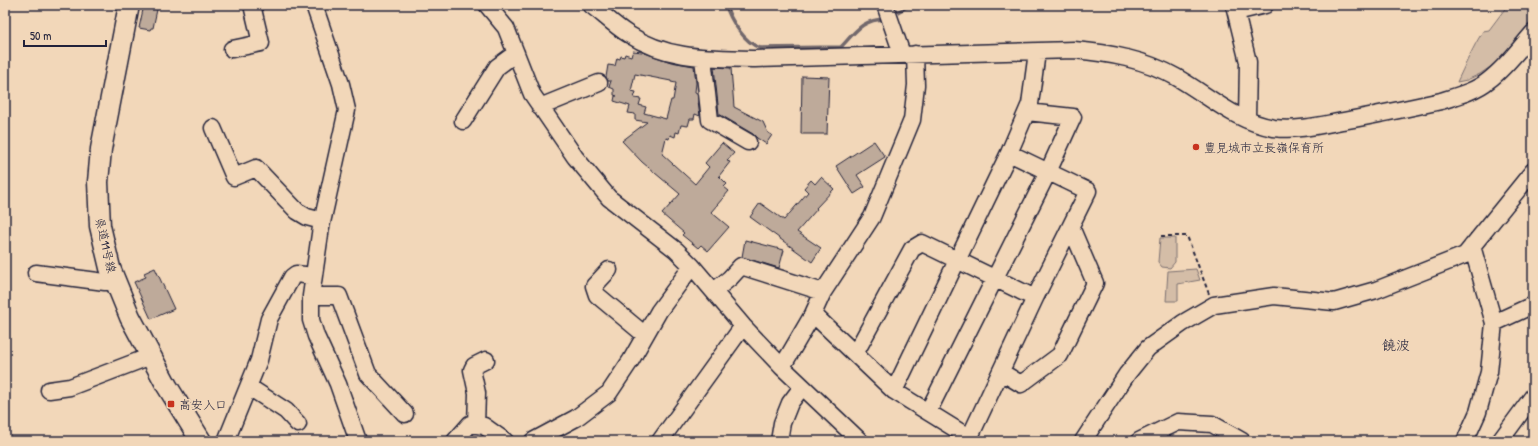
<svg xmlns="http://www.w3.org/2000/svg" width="1538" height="446" font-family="'Patrick Hand','Klee One',sans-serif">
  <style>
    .green { fill: #d4bda7; stroke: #7b7071 }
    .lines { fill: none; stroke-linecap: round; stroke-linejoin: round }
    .stream { stroke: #72686c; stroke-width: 3.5 }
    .building { fill: #beaa9a; stroke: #22223b; fill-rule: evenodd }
    .minor-casing { stroke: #22223b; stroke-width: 19 }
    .major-casing { stroke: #22223b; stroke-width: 23 }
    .path { stroke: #22223b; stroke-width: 2; stroke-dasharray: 4 3; stroke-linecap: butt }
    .minor { stroke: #f2d7b9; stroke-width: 16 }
    .major { stroke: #f2d7b9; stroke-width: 20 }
    .poi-dot { fill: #c8321e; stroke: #f2d7b9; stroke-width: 1.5 }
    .labels { text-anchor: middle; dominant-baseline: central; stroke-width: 4; stroke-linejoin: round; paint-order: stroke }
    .poi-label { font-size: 12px; fill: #22223b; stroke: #f2d7b9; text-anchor: start }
    .street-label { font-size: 12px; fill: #22223b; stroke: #f2d7b9 }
    .quarter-label { font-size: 14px; fill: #22223b; stroke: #f2d7b9 }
  </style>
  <rect width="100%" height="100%" fill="#f2d7b9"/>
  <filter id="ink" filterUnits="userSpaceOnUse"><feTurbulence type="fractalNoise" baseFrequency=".025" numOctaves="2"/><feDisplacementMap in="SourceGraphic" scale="8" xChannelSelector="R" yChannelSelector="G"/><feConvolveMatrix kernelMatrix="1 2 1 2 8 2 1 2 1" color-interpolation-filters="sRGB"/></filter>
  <g filter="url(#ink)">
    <!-- green -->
    <path class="green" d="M1513,5h20v14l-29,35 -11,11 -13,9 -13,6 -10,2c8,-17 16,-35 26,-51l6,-1 18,-24z
      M1160,238h15v24l-5,6 -8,-1 -4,-5z
      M1196,269l4,11 -22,4v17h-12l2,-30z"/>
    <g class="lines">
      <!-- stream -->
      <path class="stream" d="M726,5c4,15 19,38 34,43l81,-1c14,-15 22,-28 44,-28
        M894,14l16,-9"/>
    </g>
    <!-- building -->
    <path class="building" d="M144,5h14l-5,23h-2l-1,2 -11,-2z
      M633,51l9,1 29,10 23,4 2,17 -1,9 2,1 3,23 -5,-2 -1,5h-4l-2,7 -7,-1 -2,8 -3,-1 -1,5 -5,-2 -1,4 -3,-1 -4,16 33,30 14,-17 -4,-4 17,-20 12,10 -7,8 3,1 -11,14 8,8 -3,3 5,4 -18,21 18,15 -21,24 -7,-6 -3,3 -16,-13 2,-2 -22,-19 18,-20 -38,-32 -20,-21 25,-19 -12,-2v-6l-7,-1 2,-7 -16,-5 1,-5h2l-3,-1v-6l-5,-2 2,-6h-3l-2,-4 2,-12 7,1 2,-8 3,1 1,-3 3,1 1,-3 6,2zM635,74l36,7v1l5,1 -3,17h-2l-5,19 -22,-6 2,-6 -7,-2 2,-6 -7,-1 2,-6 -5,-1z
      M714,67l17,1 3,39 29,15 5,11 4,2 -6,9 -9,-6 -4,-4 -34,-20z
      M802,76l27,1 -2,57h-26z
      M874,141l11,16 -28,18 8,12 -11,7 -18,-28z
      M821,177l13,12 -18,19 1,1 -20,23 24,16 -9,14 -62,-45 10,-14 24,17 24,-28 -4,-4 7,-8 4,4z
      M745,240l39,10 -5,18 -37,-11z
      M155,268l19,41 -23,10 -17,-37 12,-5 -2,-4z"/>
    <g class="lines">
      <defs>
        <path id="minor" d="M314,5l27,79 6,26 -26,117 -10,69v24l5,16 22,48 20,57
          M487,5l19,23 26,66 43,63 34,41 67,52 16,16 51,60 39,41 78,74
          M591,5c12,9 24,21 37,29 41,26 80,24 127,25l319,-9c35,3 70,9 102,27 32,18 60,45 98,51 23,3 47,-3 69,-7 33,-6 66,-13 98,-20 16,-5 35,-10 48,-21 17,-13 30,-31 44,-47
          M885,5l17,49
          M1234,5l14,57 -1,58
          M1236,12l29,-7
          M232,49l29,-6 -9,-38
          M703,58l7,62 38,22
          M540,107l59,-24
          M463,121l34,-54 19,-14
          M213,128l21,49 22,-9 41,43 10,6 15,4
          M609,270l-15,16 3,9 48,40
          M36,273l69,9h11
          M714,291l16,-13 11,-12 82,26
          M311,296h28l29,78 37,40
          M813,314l81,77 76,47
          M1494,323l39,-18
          M855,354l57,-105 10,-6 113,55
          M782,367l31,-53 10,-22 49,-75 40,-97 4,-35 -1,-31
          M1001,372l20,12 39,-29 35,-72 -24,-56
          M249,387l37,24 12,13
          M49,390l21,-3 81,-31
          M894,391l115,-238 21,-49 7,-52
          M928,412l120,-240 25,-55 -46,-5
          M476,425l1,-32 -5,-23 2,-4 12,-6
          M226,441l33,-81 10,-41 23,-42 4,-3 17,2
          M455,441l15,-17 14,2 21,15
          M533,441l43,-23 33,-25 22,-33 28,-49 33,-45
          M660,441l83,-115
          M779,441l3,-18 8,-20 12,-16
          M968,441l67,-143 53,-107 -79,-38
          M1083,441l44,-67 21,-26 35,-25 31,-18 60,-9 60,6 42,-12 89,-35 68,-84
          M1139,441l39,-19 34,2 30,17
          M1465,441l13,-29 11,-40 5,-49 -22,-77
          M1500,441l33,-45"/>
        <path id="major" d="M129,5l-28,144 -3,33 2,44 10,42 20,49 37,69 34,55"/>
      </defs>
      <!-- minor casing -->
      <use href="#minor" class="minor-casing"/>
      <!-- major casing -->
      <use href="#major" class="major-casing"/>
      <!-- path -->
      <path class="path" d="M1161,236h26l22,58"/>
      <!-- minor -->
      <use href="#minor" class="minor"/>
      <!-- major -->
      <use href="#major" class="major"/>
    </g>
  </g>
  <!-- markers -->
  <g class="poi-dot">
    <circle cx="1196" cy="147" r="4"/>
    <rect x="167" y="400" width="8" height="8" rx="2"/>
  </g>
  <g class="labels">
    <!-- poi labels -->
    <g class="poi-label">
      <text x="1204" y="147">豊見城市立長嶺保育所</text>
      <text x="179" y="404">高安入口</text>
    </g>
    <!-- street labels -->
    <g class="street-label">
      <text transform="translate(106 245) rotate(77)">県道11号線</text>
    </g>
    <!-- quarter labels -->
    <g class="quarter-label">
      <text x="1396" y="344">饒波</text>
    </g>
  </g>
  <!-- margin -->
  <rect width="1538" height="446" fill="none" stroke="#f2d7b9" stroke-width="20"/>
  <rect x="10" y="10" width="1518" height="426" fill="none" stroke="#22223b" stroke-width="1.5" filter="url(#ink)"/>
  <!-- scale -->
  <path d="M24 40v6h82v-6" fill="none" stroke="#22223b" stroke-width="2"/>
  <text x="30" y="40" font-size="12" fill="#22223b" stroke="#f2d7b9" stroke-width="3" paint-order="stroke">50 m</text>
</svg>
